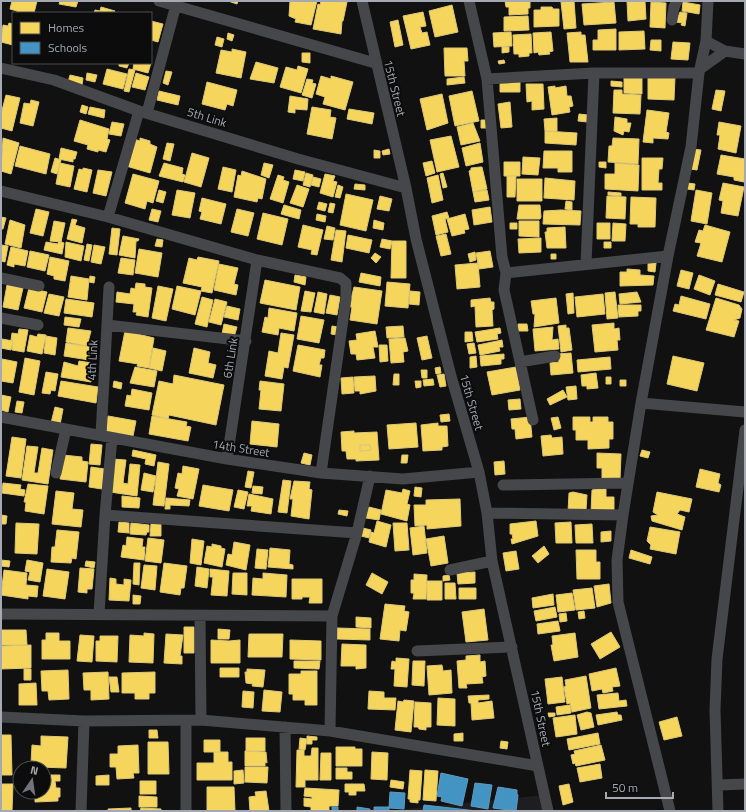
<svg xmlns="http://www.w3.org/2000/svg" width="746" height="812" font-family="'Titillium Web',sans-serif">
  <style>
    .built { fill: #1e1e20 }
    .homes { fill: #f6d55c; stroke: #ddc876; fill-rule: evenodd }
    .schools { fill: #4393c3; stroke: #609abe }
    .lines { fill: none; stroke-linecap: round; stroke-linejoin: round }
    .minor { stroke: #46474a; stroke-width: 11 }
    .labels { text-anchor: middle; dominant-baseline: central; stroke-width: 4; stroke-linejoin: round; paint-order: stroke }
    .street-label { font-size: 12px; fill: #a4a9b2; stroke: #0c0c0d }
  </style>
  <rect width="100%" height="100%" fill="#111112"/>
  <!-- built -->
  <path class="built" d="M545,795l3,16h-163z"/>
  <!-- homes -->
  <path class="homes" d="M12,1h25l-3,12h-17v-2l-7,-2z
    M60,1h18l-2,6 -17,-3z
    M228,1h10l-1,3z
    M290,1h27l-6,24 -16,-3 1,-3 -7,-3z
    M321,1l26,1 -4,19h-1l-1,13 -28,-5 5,-25 2,1z
    M505,1h25v7h-2v6l-19,1v-8h-3z
    M574,1l2,27 -12,1 -3,-27z
    M627,1h18l1,18 -18,2z
    M614,2l2,21 -32,2 -2,-21z
    M651,2l15,1 -1,25 -15,-1z
    M683,2l17,3 -1,9 -17,-3z
    M452,5l6,27 -23,5 -6,-26z
    M101,7l14,4 -1,2h-20l1,-3 5,1z
    M541,7h11l1,2h6v17l-25,1v-17h7z
    M423,12l3,14 -6,1 2,6 5,-1 3,13 -19,4 -8,-33z
    M680,12l7,1 -2,13 -4,-1 1,-2 -6,-1z
    M528,16l1,14 -25,1v-14z
    M398,20l5,25 -8,2 -5,-25z
    M151,21l12,3 -5,18 -7,-2z
    M9,23l4,1v21l-12,-3 2,-17 5,1z
    M616,29v21h-23v-10h5v-10z
    M644,31l1,18 -26,1v-18z
    M511,32l1,14 -18,1 -1,-14z
    M551,32l2,19 -4,1 1,2 -11,1 -1,-3 -4,1 -1,-20z
    M581,32v3h4l3,27h-18l-3,-29z
    M228,33l6,2 -2,6 -5,-2z
    M531,34l1,19h-3v3l-10,1v-3h-5l-1,-19z
    M217,37l7,2 -2,8 -7,-2z
    M651,40h10v11l-11,-1z
    M673,42l17,1 -2,17 -17,-1z
    M502,47h7v5l-7,1z
    M444,48h23l1,13h-4l1,15h-20z
    M232,49l14,3 -5,26 -25,-5 5,-23 11,2z
    M302,53h8v10l-8,-1z
    M504,60l1,3 -6,1 -1,-3z
    M256,62l22,6 -4,15 -24,-4z
    M119,63h10l-2,5 -8,-2z
    M134,63h17l-3,10 -15,-4z
    M298,66l10,3 -7,24 -21,-6 6,-20 11,3z
    M107,69l20,5 -4,15 -20,-5z
    M129,69l6,1 -6,22 -5,-1z
    M166,71l6,1 -4,13 -5,-2z
    M87,73l10,2 -2,7 -9,-2z
    M136,73l13,4 -4,13 -13,-3z
    M70,75l13,3 -1,7 -14,-3z
    M321,76l10,3v-3l22,6 -8,28 -22,-6 2,-7 -9,-3z
    M648,76l27,1 -1,23 -26,-1z
    M464,77l1,6 -18,2v-6z
    M624,78h18v16l-18,-1z
    M307,79l6,1 -1,3 4,1 -4,14 -10,-3z
    M520,81v11h-20v-10z
    M611,81l11,1v5l-11,-1z
    M207,82l30,8 -4,16 -6,-2 -2,6 -23,-6z
    M526,84h17l1,25 -12,1v-9l-5,1z
    M555,86v2l11,-2 1,10h4l2,10 -4,1 1,5 -18,3 -4,-28z
    M614,90h8v4l19,1 -1,19 -27,-1z
    M716,90l9,1 -4,20 -9,-2z
    M159,91l21,5 -2,9 -21,-5z
    M472,91l7,30 -24,5 -6,-30z
    M442,94l6,29 -21,7 -7,-31z
    M6,95l14,3 -8,33 -11,-3v-14z
    M290,96l18,3 -1,11 -12,-1v4l-7,-1z
    M31,100l8,2 -6,24 -13,-3 4,-20 6,1z
    M510,102l2,25 -11,1 -3,-24z
    M82,105l6,2 -2,7 -6,-2z
    M90,107l15,3 -1,8 -16,-4z
    M312,107l19,3 -1,7 6,1 -4,21 -25,-5z
    M349,109l25,4 -2,11 -25,-5z
    M647,110l22,3 -3,19 3,1 -1,6 -15,-1v5l-10,-1z
    M579,114l9,1 -1,7 -9,-1z
    M615,117l12,2v4h4l-2,9 -5,-1 -1,4 -9,-4z
    M557,118v13h-12l-1,-12z
    M80,120l29,9 -2,10 3,1 -4,12 -8,-2v2l-11,-3 1,-4 -14,-4z
    M481,120h7v8h-7z
    M112,122l12,2 -3,12 -12,-2z
    M719,122l22,4 -5,27 -18,-4 2,-14h-3z
    M473,123l7,18 -19,4 -4,-18z
    M545,131l32,2 -1,12 -31,-2z
    M451,136l8,31 -22,5 -7,-32z
    M3,138l16,5 -8,31 -10,-3z
    M140,138l10,3v3l7,3 -7,26 -24,-7 8,-27 6,2z
    M613,138l26,1 -1,25 -30,-2 1,-16h3z
    M167,143l7,1 -4,17 -7,-2z
    M480,143l3,19 -17,4 -4,-18z
    M20,146l30,8 -4,20 -31,-8z
    M61,148l16,4 -2,7h-2v3l-14,-3z
    M389,149l1,5 -7,1 -1,-4z
    M692,149l9,1 -4,20 -7,-1z
    M374,150l6,1v7h-6z
    M544,151h28v21h-14v-4h-15z
    M192,153l17,5 -8,29 -17,-5z
    M721,155l24,4 -1,23 -10,-2v-3l-17,-3z
    M523,157l17,1 -2,17 -16,-1z
    M55,158l6,2 -4,14 -6,-2z
    M642,158h21l-1,11h-3l-1,14h4v7h-20z
    M432,161l3,12 -9,3 -3,-13z
    M504,162h16v14h-16z
    M599,162h7v6l-7,-1z
    M60,163l14,3 -4,21 -14,-3z
    M164,163l19,5 -1,6 3,1 -2,7 -24,-6z
    M264,163l9,2 -4,13 -8,-3z
    M615,163l24,2 -1,26 -33,-2v-15h10z
    M223,167l13,3 -4,22 -14,-3z
    M480,167h2l5,22 -14,3 -4,-21 2,-1v-2z
    M83,168l9,2 -5,22 -13,-3 5,-20 4,1z
    M98,170l14,2 -6,24 -13,-3z
    M295,170l10,2 -2,9 -10,-2z
    M242,171l24,8 -4,20 -4,-1 -1,4 -23,-5 4,-22 3,1z
    M306,173l7,2 -3,12 -7,-2z
    M443,173l4,14 -4,1 -3,-14z
    M133,174l26,7 -6,22 -6,-2 -2,8 -20,-6z
    M325,174l10,2 -2,5 4,1 -4,15 -13,-4z
    M278,175l6,2 -1,3 6,2 -6,21 -13,-4z
    M438,175l5,25 -11,3 -5,-25z
    M507,176h9l-1,21h-8z
    M313,177l8,2 -2,8 -8,-2z
    M545,178l30,3 -1,19 -30,-2z
    M517,179h25v22h-25z
    M688,183l7,1 -1,6 -7,-1z
    M723,183l21,4 -6,29 -17,-3 2,-12 -4,-1z
    M355,184l10,1v5l-11,-1z
    M297,185l12,4 -6,18 -13,-4z
    M338,185l5,2 -3,11 -5,-1z
    M159,190l7,2 -3,11 -7,-2z
    M177,190l18,3 -5,25 -18,-3z
    M487,190l2,10 -14,2 -2,-10z
    M696,190l16,3 -5,31 -16,-3z
    M608,192l13,1v3l-13,-1z
    M346,194l27,6 -7,31 -26,-6z
    M380,196l12,3 -3,12 -12,-2z
    M607,196l19,1 -1,22 -19,-1z
    M631,197l25,1 -1,29h-17v-3h-8z
    M202,198l24,6 -5,20 -21,-5 2,-7 -3,-1z
    M566,201l6,1v8l-7,-1z
    M319,202l8,2 -2,7 -8,-2z
    M330,203l5,1 -2,9 -5,-1z
    M284,205l17,5 -2,9 -18,-5z
    M519,205h21l1,12 -1,2h-23z
    M490,207l2,15 -18,3 -2,-15z
    M36,209l13,3 -6,24 -13,-3z
    M152,209l9,2 -3,11 -9,-2z
    M237,209l17,4 -6,23 -17,-4z
    M561,210l20,1 -1,14 -37,-1 1,-13z
    M447,212l2,6 -4,1 3,13 -12,3 -4,-19z
    M263,213l25,6 -6,26 -25,-6z
    M317,214l9,2 -1,6 -9,-2z
    M465,214l4,15 -5,1 1,3 -13,3 -5,-17z
    M1,217l5,1 -3,11h-2z
    M72,219l5,1 -2,5 10,3 -3,15 -15,-4z
    M10,220l15,5 -4,23 -16,-4z
    M374,220l10,3 -1,7 -10,-2z
    M54,221l11,2 -4,19 -11,-1z
    M519,221h20v16l-20,-1z
    M510,223h7v6h-7z
    M597,223h13v16h-13z
    M613,223l13,1 -1,17h-13z
    M303,225l20,5 -6,25 -6,-1 1,-4 -14,-3z
    M705,225l25,7 -8,30 -25,-6 4,-13 -6,-1 4,-12 4,1z
    M327,226l8,2 -2,12 -9,-1z
    M565,227l1,21h-19l-2,-16h2v-4z
    M112,228l8,1 -3,26 -8,-1z
    M336,230l10,1 -4,31 -11,-2z
    M446,234l5,20 -10,2 -5,-20z
    M348,235l24,5 -3,13 -23,-5z
    M123,236l16,3 -1,2h-2l-1,17 -16,-3z
    M541,238v14l-22,1 -1,-14z
    M157,239l6,1 -1,7 -7,-1z
    M382,239l10,2 -2,8 -10,-2z
    M59,241l5,2 -2,11 -18,-4 2,-8 12,2z
    M392,241h14v37h-15z
    M66,242l18,4 -3,15 -16,-4z
    M604,242h7v6h-7z
    M87,244l5,1 -3,16 -5,-1z
    M1,245l7,1 -3,16 -4,-1z
    M94,245l11,2 -4,17 -10,-2z
    M11,247l17,4 -3,15 -11,-2v3l-7,-2z
    M139,249l23,4 -4,24 -23,-4z
    M30,251l19,4 -4,16 -18,-4z
    M490,251l3,16 -14,2 -3,-16z
    M475,252l1,8 -6,2 -2,-8z
    M375,253l6,4 -5,6 -5,-5z
    M551,254h5v5h-5z
    M50,257l19,4 -4,20 -11,-2v-3l-7,-2z
    M198,257l21,4 -7,32 -11,-2 1,-4 -19,-4 6,-25 8,2z
    M121,258l14,2 -2,15 -15,-2z
    M478,263l2,24 -23,2 -2,-24z
    M648,263h8l-1,9 -7,-1z
    M219,264l19,4 -4,16 4,1 -2,10 -22,-5z
    M627,269l13,1v5l14,1 -1,9 -33,1v-14h7z
    M681,270l12,3 -4,16 -12,-3z
    M361,273l20,4 -1,9 -21,-4z
    M295,275l11,2 -1,8 -11,-3z
    M699,275l16,6 -5,14 -16,-6z
    M71,276l18,3 -2,21 -19,-3z
    M90,276l5,1 -1,6 -5,-1z
    M265,280l35,7 -4,23 -36,-7z
    M387,282l23,2 -2,24 -23,-2z
    M136,283l9,1v3l7,1 -4,29 -12,-2 1,-3h-4l1,-8 -18,-2 1,-10 13,2 1,-6 4,1z
    M718,284l26,8 -3,10 -26,-7z
    M7,285l16,3 -5,22 -15,-3z
    M158,286l15,3 -7,32 -14,-3z
    M177,286l24,5 -6,24 -23,-6z
    M354,287l28,4 -5,33 -27,-4 2,-13h-3z
    M29,288l18,4 -5,20 -18,-4z
    M305,291l10,2 -4,19 -10,-1z
    M410,291l10,1 -1,13 -10,-1z
    M318,292l9,2 -3,20 -10,-2z
    M615,292l3,26 -11,1 -2,-26z
    M637,292l4,10 -21,2 -1,-10z
    M573,293l1,20 -6,1 -2,-20z
    M49,294l15,3 -5,19 -15,-3z
    M603,294l2,20 -28,3 -2,-20z
    M330,295l10,2 -3,18 -11,-2z
    M681,296l29,8 -4,15 -33,-8 2,-7 4,1z
    M202,297l11,3 -6,27 -12,-3z
    M490,298l1,4h3v7l-2,1 1,16 -17,1 -1,-21 -4,1v-7z
    M556,298l3,25 -25,4 1,-13h-2l-2,-13z
    M716,298l23,7 3,4 -2,9 -6,2 5,1 -5,16 -28,-7z
    M66,299l28,4 -2,14 -28,-4z
    M215,299l12,3 -6,23 -12,-3z
    M618,305h23v6h-3v5l-19,1z
    M227,306l13,3 -2,11 -14,-3z
    M269,308l28,5 -3,18 -15,-3 -1,7 -16,-3 3,-15 3,1z
    M301,316l23,4 -5,23 -22,-4z
    M65,317l16,2 -2,8 -15,-2z
    M614,323v6l5,-1 1,12h-3l1,10 -23,2 -3,-27z
    M224,324l13,3 -3,10 -12,-3z
    M518,324h9l1,7h-10z
    M566,325v3h3l3,22 -11,2 -3,-26z
    M332,326l6,1 -1,8 -6,-1z
    M403,326l1,11 -17,1 -1,-11z
    M553,327l-1,13 6,-1 1,10 -24,2 -2,-22z
    M68,328l23,3 -4,15 -21,-4z
    M500,328l1,5 -4,1 1,5 -21,3 -2,-10z
    M19,329l9,1 -4,22 -12,-2 1,-9 -2,-1 1,-7 6,1z
    M125,331l29,7 -5,30 -12,-2 1,-2 -19,-3z
    M375,331l3,16h-5l2,11 -18,2 -1,-6h-5l-2,-13 8,-1 -1,-6z
    M465,332h7l1,9 -8,1z
    M281,333l13,2 -6,33 -4,-1 -2,12 -17,-3 4,-25 9,2z
    M38,334l8,1 -4,19 -15,-3 3,-16 7,2z
    M46,336l11,2 -2,17 -11,-2z
    M427,336l5,22 -10,2 -5,-22z
    M405,338l3,13 -5,1 1,10 -13,1 -2,-24z
    M2,339l11,2 -2,9 -10,-2z
    M502,340l1,7h-4l1,4 -20,4 -2,-10z
    M66,343l25,4 -2,13 -25,-4z
    M474,343l2,10 -7,1 -2,-10z
    M298,345l27,5 -1,8h-3l-2,7h3l-2,12 -27,-6z
    M379,345h8l1,16 -8,1z
    M153,348l13,3 -4,20 -13,-3z
    M194,348l16,4 -2,11 8,2 -3,13 -24,-5z
    M571,353l2,20 -22,2 -1,-12 9,-1 -1,-8z
    M504,354v5h-3v5l-20,2 -1,-10z
    M476,356l1,11 -7,1v-11z
    M673,356l31,7 -7,28 -30,-7z
    M610,357l1,12 -33,3 -1,-12z
    M25,358l15,3 -6,34 -15,-3z
    M2,359l15,3 -4,21 -12,-2z
    M79,361l13,2 -1,4 3,1 -3,14 -30,-5 3,-15 14,4z
    M135,367l22,4 -3,16 -24,-4z
    M440,367l1,6 -5,1 -1,-6z
    M516,367l4,23 -28,5 -5,-23z
    M421,370h6v8h-5z
    M46,372l12,2 -3,17 -4,-1 -1,4 -8,-1z
    M596,373l2,15 -11,1v-3h-5l-1,-11z
    M394,374h5v11h-6z
    M444,374l2,12 -6,1 -3,-12z
    M174,375l50,10 -8,40 -47,-10 -1,4 -16,-4 7,-34 14,3z
    M375,376l1,15 -16,3v-3h-5l-1,-14z
    M353,377l1,16 -12,1 -1,-16z
    M606,377h5v7h-5z
    M433,379l1,6 -10,1 -1,-6z
    M620,380h6v6h-6z
    M61,381l37,6 -2,16 -38,-7z
    M114,381l8,2 -1,6 -8,-2z
    M260,381l24,3 -3,27 -22,-2 2,-19h-2z
    M415,381h6v6l-5,1z
    M576,386l1,13 -9,1 -2,-13z
    M132,389l20,4 -3,17 -24,-4 2,-11 4,1z
    M563,390l4,7 -17,8 -3,-6z
    M1,395l10,2 -3,15 -7,-2z
    M520,399l1,10 -12,1 -1,-10z
    M17,401l7,1 -2,11 -7,-1z
    M55,407l8,2 -3,16 -9,-2z
    M449,414l1,7 -9,1 -1,-7z
    M108,416l28,5 -3,15 -27,-5z
    M152,416l35,6 -1,4 5,1 -3,14 -39,-7z
    M530,417l2,20 -16,2 -1,-10h-3l-1,-10z
    M558,417l3,11 -7,2 -3,-12z
    M573,417h17v5h3v-5h15v5h5v17h-4v9l-21,1v-9h-12v-10h-3z
    M252,421l27,3 -2,23 -27,-3z
    M416,423l2,24 -29,2 -2,-24z
    M438,423v3h9l1,20 -6,1v3l-19,1 -2,-26z
    M354,431v2l23,-1 2,28 -23,1v-2h-9l-1,-8h-4l-1,-19zM360,445h10l1,5 -11,1z
    M551,435l1,3 10,-1 1,17 -20,2 -2,-20z
    M12,437l14,2 -5,39 -15,-2z
    M91,444l11,1 -2,20 -11,-1z
    M360,445h10l1,5 -11,1z
    M27,446l11,1 -4,26h4l4,-25 11,2 -5,34 -26,-4z
    M133,450l23,5 -2,11 -9,-2 1,-5 -14,-3z
    M642,450l8,2 -2,6 -8,-2z
    M304,453l8,2 -2,10 -9,-2z
    M597,453l24,1 -1,26 -18,-1v-11h-5z
    M63,455l19,2v4l6,1 -2,20 -26,-3z
    M402,455h6l-1,8h-6z
    M113,459l13,1 -3,23 5,1 2,-20 10,1 -3,31 -27,-4z
    M504,461l1,13 -10,1 -1,-13z
    M158,462l11,2 -5,42 -11,-1z
    M183,466l16,3 -6,30 -16,-3 2,-7 -4,-1 3,-15 4,1z
    M91,467l14,2 -3,20 -13,-2z
    M700,469l20,5 -2,9 3,2 -2,7 -23,-5z
    M248,471l6,1 -3,16 -6,-1z
    M144,473l12,3 -3,16 -12,-2z
    M283,480l8,1 -4,32 -9,-1z
    M294,481l16,1 -1,7 3,1 -3,29 -18,-3 2,-17h-3z
    M3,483l18,2 -1,4 5,1 -1,6 -22,-3z
    M28,484l20,2 -4,28 -19,-3 1,-9h-2z
    M203,485l30,5 -4,21 -30,-5z
    M253,486l10,1 -1,7 -10,-1z
    M415,487l7,1 -1,9 -7,-1z
    M403,489l7,2 -3,13 3,1 -3,16 -26,-7 5,-24 16,3z
    M597,489h9v8h8v15l-23,1 1,-23z
    M238,490l10,2 -4,17 -10,-2z
    M56,491l18,2 -2,16 11,1 -2,17 -29,-3z
    M573,492l14,3 -1,15 -18,2 1,-19z
    M657,492l35,7 -3,13 -9,-2 -3,4 8,3 -3,13 -30,-9 -1,-5 7,-1 -5,-3z
    M249,494l24,5 -2,15 -20,-3 1,-5h-5z
    M122,496l18,2 -1,10 -17,-1z
    M166,498l24,2 -1,6 -19,-1v4h-5z
    M460,499l1,27 -34,3v-4l-12,1 -1,-21h12v-5z
    M369,507l12,3 -2,10 -13,-2z
    M339,510l9,1 -1,5 -9,-2z
    M1,515l6,1 -1,8h-5z
    M377,521l14,4 -5,22 -17,-5 2,-10 3,1z
    M536,521l2,15 -26,8 -1,-5h2l-1,-5h-2v-10z
    M119,522l10,1v10l-11,-1z
    M571,522l1,21h-16l-1,-20z
    M16,523l23,1 -2,30 -22,-1z
    M131,523l18,2v7h-2l-1,3 -16,-1z
    M393,523h14l2,27 -14,1z
    M151,524h10v12h-11z
    M592,524l1,19h-17l-1,-18z
    M424,526l3,27 -14,2 -3,-27z
    M650,527l30,5 -4,22 -26,-5 1,-4 -4,-4z
    M363,528l8,2 -2,8 -8,-2z
    M57,530l22,2 -3,27 -4,-1 -1,5 -20,-1 1,-15h3z
    M611,531v10l-10,1v-10z
    M444,536l4,27 -17,3 -5,-27z
    M127,537l16,2 -1,8h3l-1,13 -23,-3 2,-12 3,1z
    M148,538l16,2 -3,23 -16,-2z
    M192,539l12,2 -3,24 -11,-2z
    M234,542l16,3 -4,25 -20,-5 2,-11 4,1z
    M212,544l9,2v2l4,1 -3,18 -18,-4 3,-17 5,1z
    M544,546l5,8 -11,9 -6,-7z
    M270,548l20,2 -1,14 4,1v4l-25,-2z
    M257,549l11,1 -2,19 -11,-1z
    M576,550h20v12h4v17h-23z
    M631,550l21,7 -2,7 -21,-6z
    M516,551l3,18 -13,2 -3,-18z
    M1,560l9,1 -1,6 -8,-1z
    M27,560l16,3 -3,19 -12,-2 2,-8 -5,-1z
    M86,561l9,1 -1,6 -9,-2z
    M134,563h6l-1,22 -6,-1z
    M164,563l23,3 -3,22h-3l-1,7 -20,-3z
    M144,565l13,1 -2,24 -14,-2z
    M197,567l12,2 -2,19 -12,-2z
    M80,568l14,1 -2,20h-5v4l-9,-1z
    M47,569l22,3 -4,27 -22,-3z
    M210,569l19,2 -2,25 -16,-1 2,-18h-3z
    M4,570l23,3 -1,12 12,1 -1,11 -9,-1v3l-27,-4z
    M475,572v11l-17,1 -1,-11z
    M233,573h14v22l-15,-1z
    M263,573l24,2 -1,22 -34,-2 1,-17 10,1z
    M372,573l16,9 -6,12 -16,-9z
    M414,574l13,1 -1,24h-13l1,-6h-3v-13h3z
    M449,575l1,5 -7,1v-5z
    M110,578l6,1v5l8,1v-6l7,1 -2,21 -20,-1z
    M292,579h30v24h-13l1,-6h-8v2h-10z
    M427,581h15v19h-15z
    M445,583h10l1,16h-11z
    M609,584l2,19 -14,4 -3,-21z
    M459,588h17v11h-17z
    M592,588l3,20 -19,2 -3,-20z
    M572,593l3,17 -17,2 -2,-17z
    M553,594l1,11 -21,3 -1,-10z
    M133,595l8,1 -1,8h-7z
    M385,604l20,2 -1,5 5,1 -3,19 -6,-1 -1,11 -19,-2z
    M555,607l2,10 -21,4 -2,-10z
    M484,609l4,31 -22,2 -4,-30z
    M584,611l1,7 -6,1 -1,-7z
    M566,613l1,8 -7,1 -1,-8z
    M356,617l15,1v10l-15,-1z
    M558,621l2,10 -22,3 -1,-10z
    M184,627h10v26h-10z
    M337,628l33,1v11l-33,-1z
    M218,629l12,1 -1,9h-11z
    M1,630h25l1,15h-26z
    M611,632l9,15 -20,12 -9,-15z
    M46,633h13v8h11v18h-28v-19h4z
    M144,633l10,1 -1,29 -24,-1 1,-27 14,1z
    M575,633l3,24 -24,4 -3,-16h2l-1,-9z
    M166,634l17,1 -3,21h2v8l-18,-1z
    M249,634h34l-1,23h-34z
    M80,635l14,1 -2,26 -15,-1z
    M100,636h18l-1,26 -21,-1v-20h4z
    M211,640l18,1 11,-1v23h-29z
    M290,640l31,1v19l-31,-1z
    M342,644l24,1v23l-10,1v-3h-15z
    M31,645v23l-30,1v-23z
    M480,655v7l5,-1 1,15 -4,1 1,6 -17,1 1,4h-8l-2,-27 9,-1v-4z
    M396,658l13,1 -2,28 -13,-1 1,-17h-4l1,-8 4,1z
    M294,661h26l-1,8 -25,-1z
    M413,661h12l-1,25 -12,-1z
    M442,665l1,6 8,-1 1,23 -23,2 -2,-29z
    M220,668h19v9h-19z
    M616,668l4,18 -8,1 1,4 -10,2 -1,-4 -10,2 -3,-17z
    M24,669h7v11h-7z
    M247,669l18,1 -2,17 -11,-1 1,-2 -7,-1 -1,-11h2z
    M68,670l1,29 -20,1 -1,-9h-6l-1,-20z
    M301,671h16v34h-12v-5h-12v-6h-4v-20h12z
    M108,672l1,27 -18,1v-10h-7l-1,-17z
    M155,672v21h-6v6h-14v-6h-13v-20z
    M586,676l5,32 -19,4 -2,-9 -3,1 -3,-17 2,-1 -1,-6z
    M109,677h8l2,15h-8z
    M562,677l3,25 -17,2 -3,-25z
    M36,683l1,22h-18v-21z
    M264,690l18,2 -2,20 -18,-1z
    M243,691l11,1 -1,16 -11,-1z
    M369,691l15,1v6h12l-1,12 -27,-1z
    M618,693l1,8 7,-1 1,6 -28,3 -2,-14z
    M489,695v4l-11,1v3l14,-2 2,17 -22,2 -1,-17h-2l-1,-7z
    M438,698l17,1v27l-18,-1z
    M404,700l10,1 -3,31 -16,-2 3,-29 5,1z
    M415,702l16,1v24h-5v3l-7,-1 -1,-2h-4z
    M570,705l1,8 -14,2 -1,-8z
    M587,712l4,1 3,14 -13,3 -4,-15z
    M617,712l1,3h3l1,5 -24,5 -2,-10z
    M548,713h7v3l-6,1z
    M575,715l2,19 -21,3 -3,-19z
    M677,717l5,19 -18,4 -5,-18z
    M149,730h8l1,8h-9z
    M463,733v8h-9v-7z
    M598,733l2,11 -31,6 -2,-11z
    M1,735h10l1,40h-11z
    M41,736l27,1 -2,31 -26,-1v-3h-9l1,-19 9,1z
    M307,736l10,1v3h-5v4h-5z
    M246,738h19v13h-19z
    M300,738l7,1 -2,11 -6,-1z
    M204,740h16v12h-16z
    M501,741l7,1 -1,7 -7,-1z
    M148,742h20l1,32h-21z
    M138,745l1,28h-6l1,5 -17,1 -1,-12h-6v-13h8v-8z
    M601,745l4,15 -29,6 -1,-3 -2,1 -2,-9 4,-1 -1,-3z
    M336,747h19v2h7v17h-26z
    M312,748h6v32h-13v7h-9l1,-37h7v6h7z
    M245,751l21,1 1,11 -2,-1v4h-20z
    M214,752h14v10h4v18h-35v-17h17z
    M372,752l16,1 -1,27 -16,-1z
    M321,753h10v27h-11z
    M600,764l2,14 -22,4 -3,-14z
    M245,767h23l-1,16 -22,-1z
    M336,768h11v4h5v7h-16z
    M243,770l1,13 -10,1v-13z
    M410,770l12,1 -2,29h-2v3l-8,-1v-3h-2z
    M425,770l13,1 -2,30 -13,-1z
    M48,775h12v6h-5l1,7h4v9h-2v4l-23,1v-10h9v-14h4z
    M109,775v10h-13v-9z
    M391,780l13,2 -1,7 -13,-2z
    M140,781h16v13h-16z
    M1,784h12l-1,27h-11z
    M345,784h19l1,7h-9v4h-7v-3h-4z
    M569,784l4,18 -10,3 -4,-19z
    M207,787h27l1,24h-28z
    M305,788l34,2 -1,16h-9v5h-18v-4l-7,-1v-8l8,1v-2l-8,-1z
    M266,791l3,20h-19l-1,-14 7,-1 -1,-4z
    M139,796l18,1v10h-18z
    M131,808v3h-23v-2z
    M141,808l20,1v2h-21z"/>
  <!-- schools -->
  <path class="schools" d="M441,773l27,6 -6,27 -21,-5 1,-4 -5,-1z
    M475,783l17,2 -4,24 -17,-3z
    M498,787l19,3v4l1,1 -2,16 -23,-3z
    M390,792l15,1 -1,16 -15,-1z
    M424,805l53,6h-54z
    M332,807h6v4h-6z
    M357,807l13,2v2h-13z
    M374,807h15v4h-15z"/>
  <g class="lines">
    <!-- minor -->
    <path class="minor" d="M159,1l216,62
      M362,1l44,187 10,51 35,137 28,96 8,41 5,48 56,250
      M469,1l18,78 15,178 4,16 162,-17
      M672,20l2,-13 3,-6
      M706,41l19,10 20,3
      M1,68l53,12 85,31 159,48 108,29
      M700,69l25,-18
      M487,79l107,-6h105
      M147,113l30,-112
      M1,191l107,26 149,43 83,18 6,5v16l-25,174
      M108,217l31,-106
      M586,264l8,-191
      M506,273l-2,17 29,130
      M1,278l38,8
      M1,318l37,7
      M107,325l139,16
      M520,362l35,-6
      M641,403l104,9
      M1,417l226,42 94,14 82,6 76,-7
      M101,435l8,-148
      M227,459l30,-199
      M56,473l10,-44
      M503,485l125,-2
      M487,513l136,2
      M105,515l252,18
      M450,570l42,-9
      M1,614l331,2
      M99,614l6,-99 7,-77
      M200,616l1,104
      M417,651l95,-4
      M1,717l83,4 117,-1 129,11 208,35
      M285,727l1,84
      M330,731l2,-115 25,-83 13,-57
      M719,785l26,-1
      M81,811l3,-90
      M186,811v-90
      M670,811l-52,-209 -1,-42 6,-45 18,-112 27,-147 23,-109 8,-74 7,-32 2,-40
      M718,811l-3,-101 2,-51 28,-229"/>
  </g>
  <g class="labels">
    <!-- street labels -->
    <g class="street-label">
      <text transform="translate(395 88) rotate(76)">15th Street</text>
      <text transform="translate(207 117) rotate(17)">5th Link</text>
      <text transform="translate(230 358) rotate(-81)">6th Link</text>
      <text transform="translate(92 360) rotate(-87)">4th Link</text>
      <text transform="translate(472 402) rotate(74)">15th Street</text>
      <text transform="translate(241 448) rotate(9)">14th Street</text>
      <text transform="translate(541 718) rotate(78)">15th Street</text>
    </g>
  </g>
  <!-- border -->
  <rect width="746" height="812" fill="none" stroke="#a4a9b2" stroke-width="4"/>
  <!-- legend -->
  <rect x="12" y="12" width="140" height="52" fill="#0c0c0d" stroke="#494b4f"/>
  <rect x="20" y="22" width="20" height="12" fill="#f6d55c" stroke="#494b4f"/>
  <text x="48" y="32" font-size="12" fill="#a4a9b2">Homes</text>
  <rect x="20" y="42" width="20" height="12" fill="#4393c3" stroke="#494b4f"/>
  <text x="48" y="52" font-size="12" fill="#a4a9b2">Schools</text>
  <!-- north arrow -->
  <g transform="translate(32 780) rotate(13)"><circle r="19" fill="#0c0c0d" stroke="#494b4f"/>
  <path d="M0-3L7 15L0 10L-7 15Z" fill="#71747a"/>
  <text y="-6" font-size="11" font-weight="bold" text-anchor="middle" fill="#a4a9b2">N</text>
  </g>
  <!-- scale -->
  <path d="M606 792v6h67v-6" fill="none" stroke="#a4a9b2" stroke-width="2"/>
  <text x="612" y="792" font-size="12" fill="#a4a9b2" stroke="#0c0c0d" stroke-width="3" paint-order="stroke">50 m</text>
</svg>
